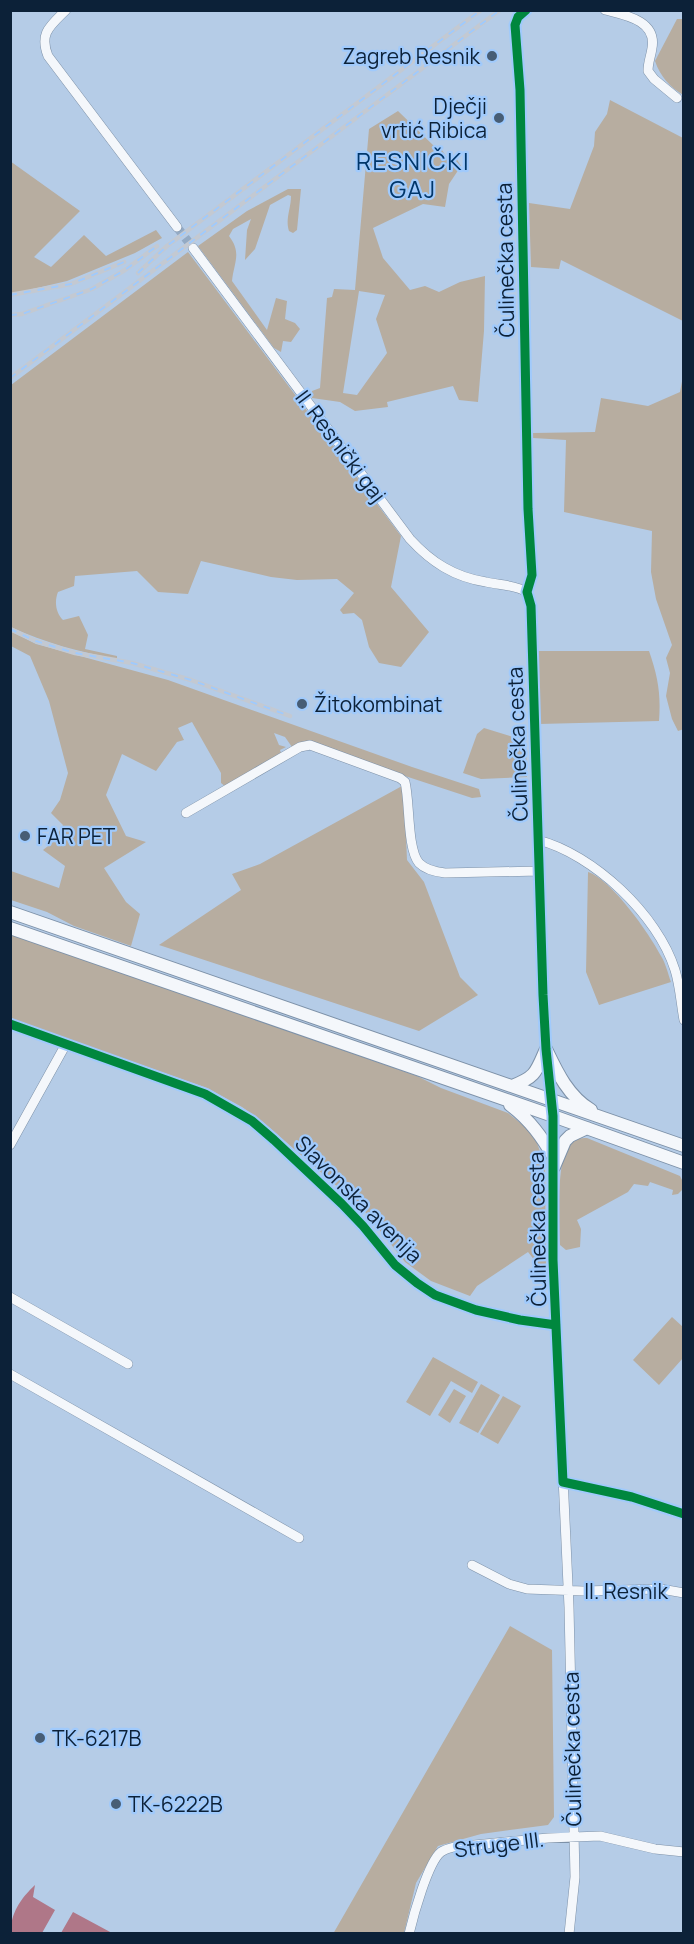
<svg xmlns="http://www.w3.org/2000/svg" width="694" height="1944" font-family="Manrope,sans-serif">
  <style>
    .green { fill: #b7ada0; fill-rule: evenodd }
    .water { fill: #af7788 }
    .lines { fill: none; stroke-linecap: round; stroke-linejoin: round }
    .minor-tunnel { stroke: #93aac4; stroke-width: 9; stroke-dasharray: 9 4.5; stroke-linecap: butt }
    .minor-casing { stroke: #7d91a8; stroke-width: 10 }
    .major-casing { stroke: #7d91a8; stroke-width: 14 }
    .minor { stroke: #f4f7fb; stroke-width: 9 }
    .major { stroke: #f4f7fb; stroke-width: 12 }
    .rail-casing { stroke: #c3c9d2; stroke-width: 4.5 }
    .rail { stroke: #a0cafc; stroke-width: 2; stroke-dasharray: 7; stroke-linecap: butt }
    .cycleway-casing { stroke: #a0cafc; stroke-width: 13 }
    .cycleway { stroke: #00873e; stroke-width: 9 }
    .poi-dot { fill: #475d75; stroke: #a0cafc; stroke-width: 2 }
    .labels { text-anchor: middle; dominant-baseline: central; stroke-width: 4.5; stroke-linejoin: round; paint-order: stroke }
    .poi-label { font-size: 21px; fill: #0c2138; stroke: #a0cafc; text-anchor: start }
    .street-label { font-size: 21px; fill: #0c2138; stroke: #a0cafc }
    .quarter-label { font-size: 24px; letter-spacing: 1.5px; fill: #00366a; stroke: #a0cafc }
  </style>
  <rect width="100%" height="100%" fill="#b5cce7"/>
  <!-- green -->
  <path class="green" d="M677,19h6v76c-13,-8 -23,-19 -28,-34z
    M610,100l73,38v192v-9l-122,-61 -2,9 -28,-2 -2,-64 41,6 24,-63 1,-14 12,-18z
    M398,111l37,36 4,-1 10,14 7,-2 5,8 -12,18 -4,23 -22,-3 -50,24 10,30 27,32 15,-4 14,6 21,-10 25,-6 -1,55 -6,71 -19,-2 -6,-14 -66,16 1,5 -33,4 -15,-9 -28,-4v-7l8,-3 7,-90 5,-1 2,-8 21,1 14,-161zM359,291l26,4 -9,24 11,34 -30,42 -14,-2z
    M10,161l70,50 -46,46 17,10 33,-32 22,21 50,-26 6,8 -27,15 -68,28 -56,13z
    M288,189h13l-4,41 -4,3 -4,-2c-4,-12 2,-22 2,-35l-3,-1 -18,10 -15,44 -10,11 2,-30 4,-11 -18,10 -4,7c13,17 5,26 3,45l35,49 9,-32 11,3 -2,18 10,4 5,6 -9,13 -8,-1 -2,11 -7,-4 -76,-102 49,-35z
    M188,252l213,284 -10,51 38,45 -28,35 -22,-4 -10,-16 -7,-27 -8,-7 -11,1 -3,-4 14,-17 -17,-14 -40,1 -26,-3 -70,-16 -13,33 -30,-2 -21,-21 -62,5 -1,10 -16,6c-4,10 -2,21 5,28l16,-4 9,19 -3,14 32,7v3c-37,-7 -72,-16 -106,-32v-242z
    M683,376l1,353 -6,2 -6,-12 -6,-23 4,-23 -4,-15 6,-13 -16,-46 -5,-27 1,-41 -88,-19 2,-72 -33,-2v-5l62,-1 6,-34 47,8 32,-14z
    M10,631l26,13 132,36 244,87 67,22 2,8 -9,1 -70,-23 -90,-32 -20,4 -7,-10 -11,-4 5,12 7,2 -6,3 1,3 -55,34 -5,-4v-10l-29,-51 -14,6 6,12 -7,2 -21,29 -34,-17 -16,41 20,41 20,6 -42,26 22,34 14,12 -9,32 -57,-20 -27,-14 -36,-12v-29l48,17 6,-22 -22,-16 10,-8 10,-17 -12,-12 9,-13 8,-27 -19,-72 -19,-45 -19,-10z
    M537,651h112c9,26 12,43 10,70l-120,3z
    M484,728l26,8 16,8 1,33 -46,2 -18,-6 14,-39z
    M402,786l2,4 3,70 17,22 36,95 18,18 -59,36 -260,-86 82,-55 -9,-16 28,-10z
    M588,872c23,7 62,62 73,84 5,8 7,18 10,26l-72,23 -13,-33z
    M11,934l406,142 24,12 67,25 26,21 11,32 1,109 -18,-23 -51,34 -7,10 -39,-15 -26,-19 -43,-54 -99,-86 -21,-15 -35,-19 -196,-69z
    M587,1138l93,38 3,6 -1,8 -4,4 -6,1 1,-5 -23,-8 -2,4 -14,-2 -6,8 -51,28 4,9 -1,18 -14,3 -6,-5c-1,-21 -4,-87 10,-102 5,-4 11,-5 17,-5z
    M672,1317l11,10v31l-24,27 -26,-25z
    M433,1357l45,25 -6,11 -21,-12 -21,35 -24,-14z
    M481,1384l19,11 -22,38 -19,-10z
    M454,1389l12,7 -16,27 -12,-8z
    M503,1396l18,10 -23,38 -18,-10z
    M510,1626l42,24 2,167 -6,8 -67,9 -43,12 -22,37 -12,50 -71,1z"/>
  <!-- water -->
  <path class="water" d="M35,1885l-2,12 22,13 -13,23h-31c-1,-19 10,-35 24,-48z
    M73,1912l39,21h-51z"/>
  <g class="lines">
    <!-- minor-tunnel -->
    <path class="minor-tunnel" d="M177,227l16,21"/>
    <defs>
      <path id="minor" d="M66,10c-16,16 -27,23 -18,46l129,171
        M526,10l-8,7 -3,8 5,65 8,419 4,66 -5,17 4,14 12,389 3,54 7,67v144l16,347 6,270 -6,57
        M605,10c19,5 52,10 47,38 -1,8 -4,14 -4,23l6,8 23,19
        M193,248l217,291c21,23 44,38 76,43 13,3 30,3 41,10
        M186,813l114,-66 10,-2 90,33 5,4c5,20 2,67 14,81 7,7 17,9 26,10l94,-2
        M538,840c55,14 120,75 137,130 5,16 6,34 9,50
        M10,1024l195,70 47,27 22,19 68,64 21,22 32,39 22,18 18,12 41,15 44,10 36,5
        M10,1145l56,-101
        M10,1297l118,67
        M10,1374l289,164
        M563,1482l69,15 52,17
        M472,1565l37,19 18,5 56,2 78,-2 23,4
        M409,1934c4,-17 19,-72 32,-82 3,-2 9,-4 13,-5l94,-9 52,-2 55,13 29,3"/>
      <path id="major" d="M10,912l674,234
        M10,928l543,188 131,47
        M546,1049c11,23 22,47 45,61
        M512,1086c24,-9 24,-14 34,-37
        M510,1105c20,15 32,32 44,53
        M554,1167l11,-26 5,-5 17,-8"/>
    </defs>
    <!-- minor casing -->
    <use href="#minor" class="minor-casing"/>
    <!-- major casing -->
    <use href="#major" class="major-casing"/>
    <!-- minor -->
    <use href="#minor" class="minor"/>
    <!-- major -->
    <use href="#major" class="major"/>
    <defs>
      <path id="rail" d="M138,273l29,-27 314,-236
        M10,295l61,-11 53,-22
        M10,315l12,-1 70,-25 33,-19 32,-24
        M10,378l490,-368
        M10,629l26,12 39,12 57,10 59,17 99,36"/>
    </defs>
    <!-- rail casing -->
    <use href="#rail" class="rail-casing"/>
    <!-- rail -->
    <use href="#rail" class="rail"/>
    <defs>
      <path id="cycleway" d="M526,10l-8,7 -3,8 5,65 8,419 4,66 -5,17 4,14 12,389 3,54 7,67v144l10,222 69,15 52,17
        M10,1024l195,70 47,27 22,19 68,64 21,22 32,39 22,18 18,12 41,15 44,10 36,5"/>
    </defs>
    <!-- cycleway casing -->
    <use href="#cycleway" class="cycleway-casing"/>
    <!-- cycleway -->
    <use href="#cycleway" class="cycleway"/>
  </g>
  <!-- markers -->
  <g class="poi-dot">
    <circle cx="492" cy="56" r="6"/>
    <circle cx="499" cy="118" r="6"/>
    <circle cx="302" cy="704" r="6"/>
    <circle cx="25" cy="836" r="6"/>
    <circle cx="40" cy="1738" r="6"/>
    <circle cx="116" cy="1804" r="6"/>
  </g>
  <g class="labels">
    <!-- poi labels -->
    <g class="poi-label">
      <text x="480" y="56" text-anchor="end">Zagreb Resnik</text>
      <text x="487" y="106" text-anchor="end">Dječji<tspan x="487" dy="24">vrtić Ribica</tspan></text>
      <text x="314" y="704">Žitokombinat</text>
      <text x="37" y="836">FAR PET</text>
      <text x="52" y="1738">TK-6217B</text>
      <text x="128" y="1804">TK-6222B</text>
    </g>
    <!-- street labels -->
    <g class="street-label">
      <text transform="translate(505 260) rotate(-91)">Čulinečka cesta</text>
      <text transform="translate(341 446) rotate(53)">II. Resnički gaj</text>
      <text transform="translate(517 744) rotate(-92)">Čulinečka cesta</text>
      <text transform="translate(359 1199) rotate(45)">Slavonska avenija</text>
      <text transform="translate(537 1229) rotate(-91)">Čulinečka cesta</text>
      <text x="626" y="1591">II. Resnik</text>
      <text transform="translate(572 1749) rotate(-91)">Čulinečka cesta</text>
      <text transform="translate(499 1844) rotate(-7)">Struge III.</text>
    </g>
    <!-- quarter labels -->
    <g class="quarter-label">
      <text x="413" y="160">RESNIČKI<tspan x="413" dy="28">GAJ</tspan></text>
    </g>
  </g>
  <!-- border -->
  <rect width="694" height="1944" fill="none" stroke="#0c2138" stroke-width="24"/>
</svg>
